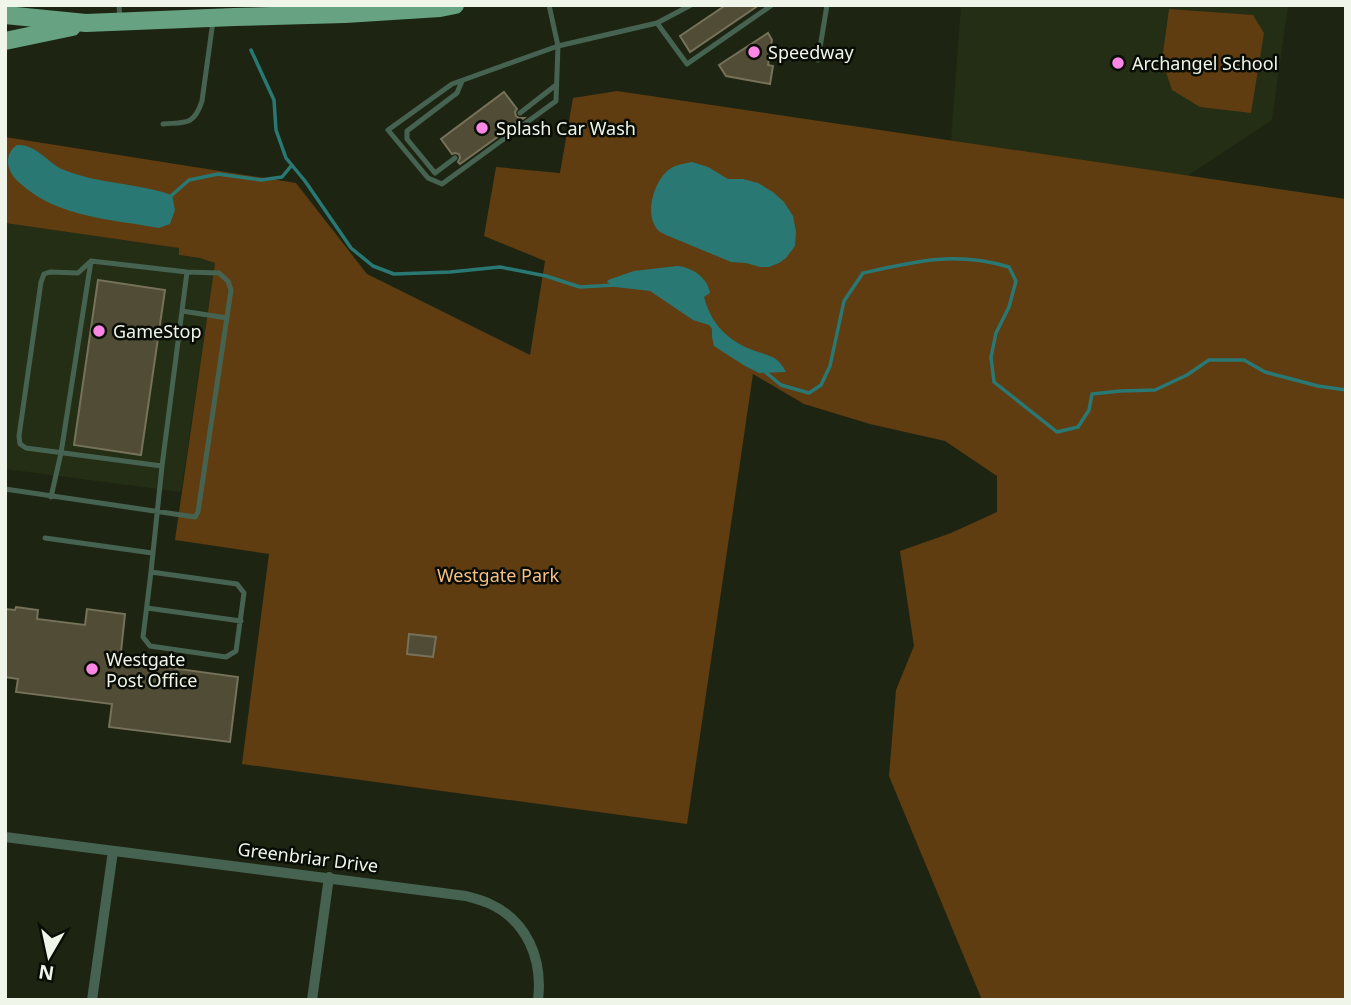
<svg xmlns="http://www.w3.org/2000/svg" width="1351" height="1005" font-family="'Noto Sans',sans-serif">
  <style>
    .built { fill: #232e14 }
    .green { fill: #603c11 }
    .water { fill: #297874 }
    .lines { fill: none; stroke-linecap: round; stroke-linejoin: round }
    .stream { stroke: #297874; stroke-width: 3.5 }
    .building { fill: #514c35; stroke: #767159; stroke-width: 2 }
    .service { stroke: #466352; stroke-width: 5 }
    .minor { stroke: #466352; stroke-width: 10 }
    .primary { stroke: #67a382; stroke-width: 18 }
    .poi-dot { fill: #fa87e6; stroke: #090d05; stroke-width: 2.5 }
    .labels { text-anchor: middle; dominant-baseline: central; stroke-width: 5; stroke-linejoin: round; paint-order: stroke }
    .poi-label { font-size: 18px; fill: #eff6e9; stroke: #090d05; text-anchor: start }
    .park-label { font-size: 18px; fill: #f8bf84; stroke: #090d05 }
    .street-label { font-size: 18px; fill: #eff6e9; stroke: #090d05 }
  </style>
  <rect width="100%" height="100%" fill="#1d2512"/>
  <!-- built -->
  <path class="built" d="M961,5h327l-16,115 -85,56 -236,-35z
    M5,223l175,25 -1,7 21,3 15,5 -34,229 -176,-23z"/>
  <!-- green -->
  <path class="green" d="M1169,9l84,6 11,18 -13,80 -51,-6 -28,-17 -10,-30z
    M617,91l729,108v801h-364l-93,-224 7,-86 18,-44 -14,-95 51,-18 46,-21v-36l-52,-35 -75,-17 -66,-20 -51,-30 -66,450 -445,-60 27,-210 -94,-14 40,-277 -15,-5 -21,-3v-7l-174,-25v-86l291,46 71,91 163,81 15,-94 -61,-25 12,-69 64,6 13,-75z"/>
  <!-- water -->
  <path class="water" d="M17,145c20,-1 30,18 47,25 35,14 73,13 108,25l3,15 -5,14 -11,4c-47,-9 -99,-10 -137,-43 -7,-6 -13,-12 -14,-22 0,-8 2,-13 9,-18z
    M692,162l16,5 20,12h15l15,4 15,9 11,10 9,14 3,16 -1,14 -9,12 -7,5 -10,4h-9l-14,-4 -15,-1 -65,-27c-3,-2 -7,-3 -9,-6 -12,-15 -4,-44 9,-57 7,-7 16,-8 26,-10z
    M677,266c15,1 31,12 33,27l-6,4c7,25 20,41 46,52 17,7 27,5 36,23l-27,1 -14,-7 -31,-20 -2,-9v-8l-3,-4 -16,-5 -43,-29 -35,-4 -8,-5 1,-2 26,-9z"/>
  <g class="lines">
    <!-- stream -->
    <path class="stream" d="M251,50l23,50 2,30 10,28 19,23 46,67 22,18 21,8 56,-2 50,-5 46,9 34,11 35,-2
      M172,195l17,-15 29,-6 43,6 21,-3 10,-12
      M764,371l17,14 28,8 12,-8 9,-19 14,-65 19,-28c52,-12 93,-22 146,-6l7,14 -7,26 -13,26 -5,24 3,25 63,50 21,-5 11,-17 3,-16 28,-3 35,-1 32,-15 22,-15h35l21,12 53,14 28,4"/>
  </g>
  <!-- building -->
  <path class="building" d="M726,5h33l-69,47 -10,-16z
    M768,33l4,7 -4,25 5,1 -3,18 -44,-8 -7,-11z
    M504,92l13,17 -2,3 1,4 3,2h5l-64,46 -2,-2 2,-4 -1,-4 -4,-1 -3,1 -11,-15z
    M98,280l67,10 -24,165 -67,-10z
    M16,607l22,3 -1,9 48,6 2,-16 38,5 -5,47 118,16 -8,65 -121,-15 3,-23 -96,-12 2,-13 -13,-2v-68l10,1z
    M409,634l27,3 -3,20 -26,-3z"/>
  <g class="lines">
    <!-- service -->
    <path class="service" d="M119,5l1,14
      M549,5l9,41 99,-23 30,41 85,-59
      M657,23l34,-18
      M558,46l-2,55 -114,83 -14,-6 -40,-48 64,-46z
      M818,60l9,-55
      M520,113l36,-28
      M163,124c22,-2 31,2 39,-23l11,-80
      M455,158l-20,15 -28,-34v-8l50,-38 5,-12
      M91,261l-13,12 -28,-1 -6,2 -3,8 -22,154 1,8 6,4 136,18
      M182,311l45,7
      M5,489l190,28 3,-5 33,-222 -3,-9 -9,-8 -32,-1 -96,-11 -30,192 -10,44
      M45,538l107,15
      M151,572l-8,65 7,9 76,11 10,-6 8,-58 -7,-9 -86,-12 11,-106 25,-194
      M147,608l94,13"/>
    <!-- minor -->
    <path class="minor" d="M5,837l461,59c7,2 15,4 22,7 39,17 55,56 50,97
      M92,1000l21,-149
      M312,1000l17,-123"/>
    <!-- primary -->
    <path class="primary" d="M5,15l81,8 148,-6 111,-3 95,-6 15,-3
      M5,41l67,-14"/>
  </g>
  <!-- markers -->
  <g class="poi-dot">
    <circle cx="754" cy="52" r="7"/>
    <circle cx="1118" cy="63" r="7"/>
    <circle cx="482" cy="128" r="7"/>
    <circle cx="99" cy="331" r="7"/>
    <circle cx="92" cy="669" r="7"/>
  </g>
  <g class="labels">
    <!-- poi labels -->
    <g class="poi-label">
      <text x="768" y="52">Speedway</text>
      <text x="1132" y="63">Archangel School</text>
      <text x="496" y="128">Splash Car Wash</text>
      <text x="113" y="331">GameStop</text>
      <text x="106" y="659">Westgate<tspan x="106" dy="21">Post Office</tspan></text>
    </g>
    <!-- park labels -->
    <g class="park-label">
      <text x="498" y="575">Westgate Park</text>
    </g>
    <!-- street labels -->
    <g class="street-label">
      <text transform="translate(308 857) rotate(7)">Greenbriar Drive</text>
    </g>
  </g>
  <!-- border -->
  <rect width="1351" height="1005" fill="none" stroke="#eff6e9" stroke-width="14"/>
  <!-- north arrow -->
  <g transform="translate(49 956) rotate(189)" stroke="#090d05" stroke-width="5" paint-order="stroke">
  <path d="M0-5L12 26L0 18L-12 26Z" fill="#eff6e9"/>
  <text y="-10" font-size="19" font-weight="bold" text-anchor="middle" fill="#eff6e9">N</text>
  </g>
</svg>
